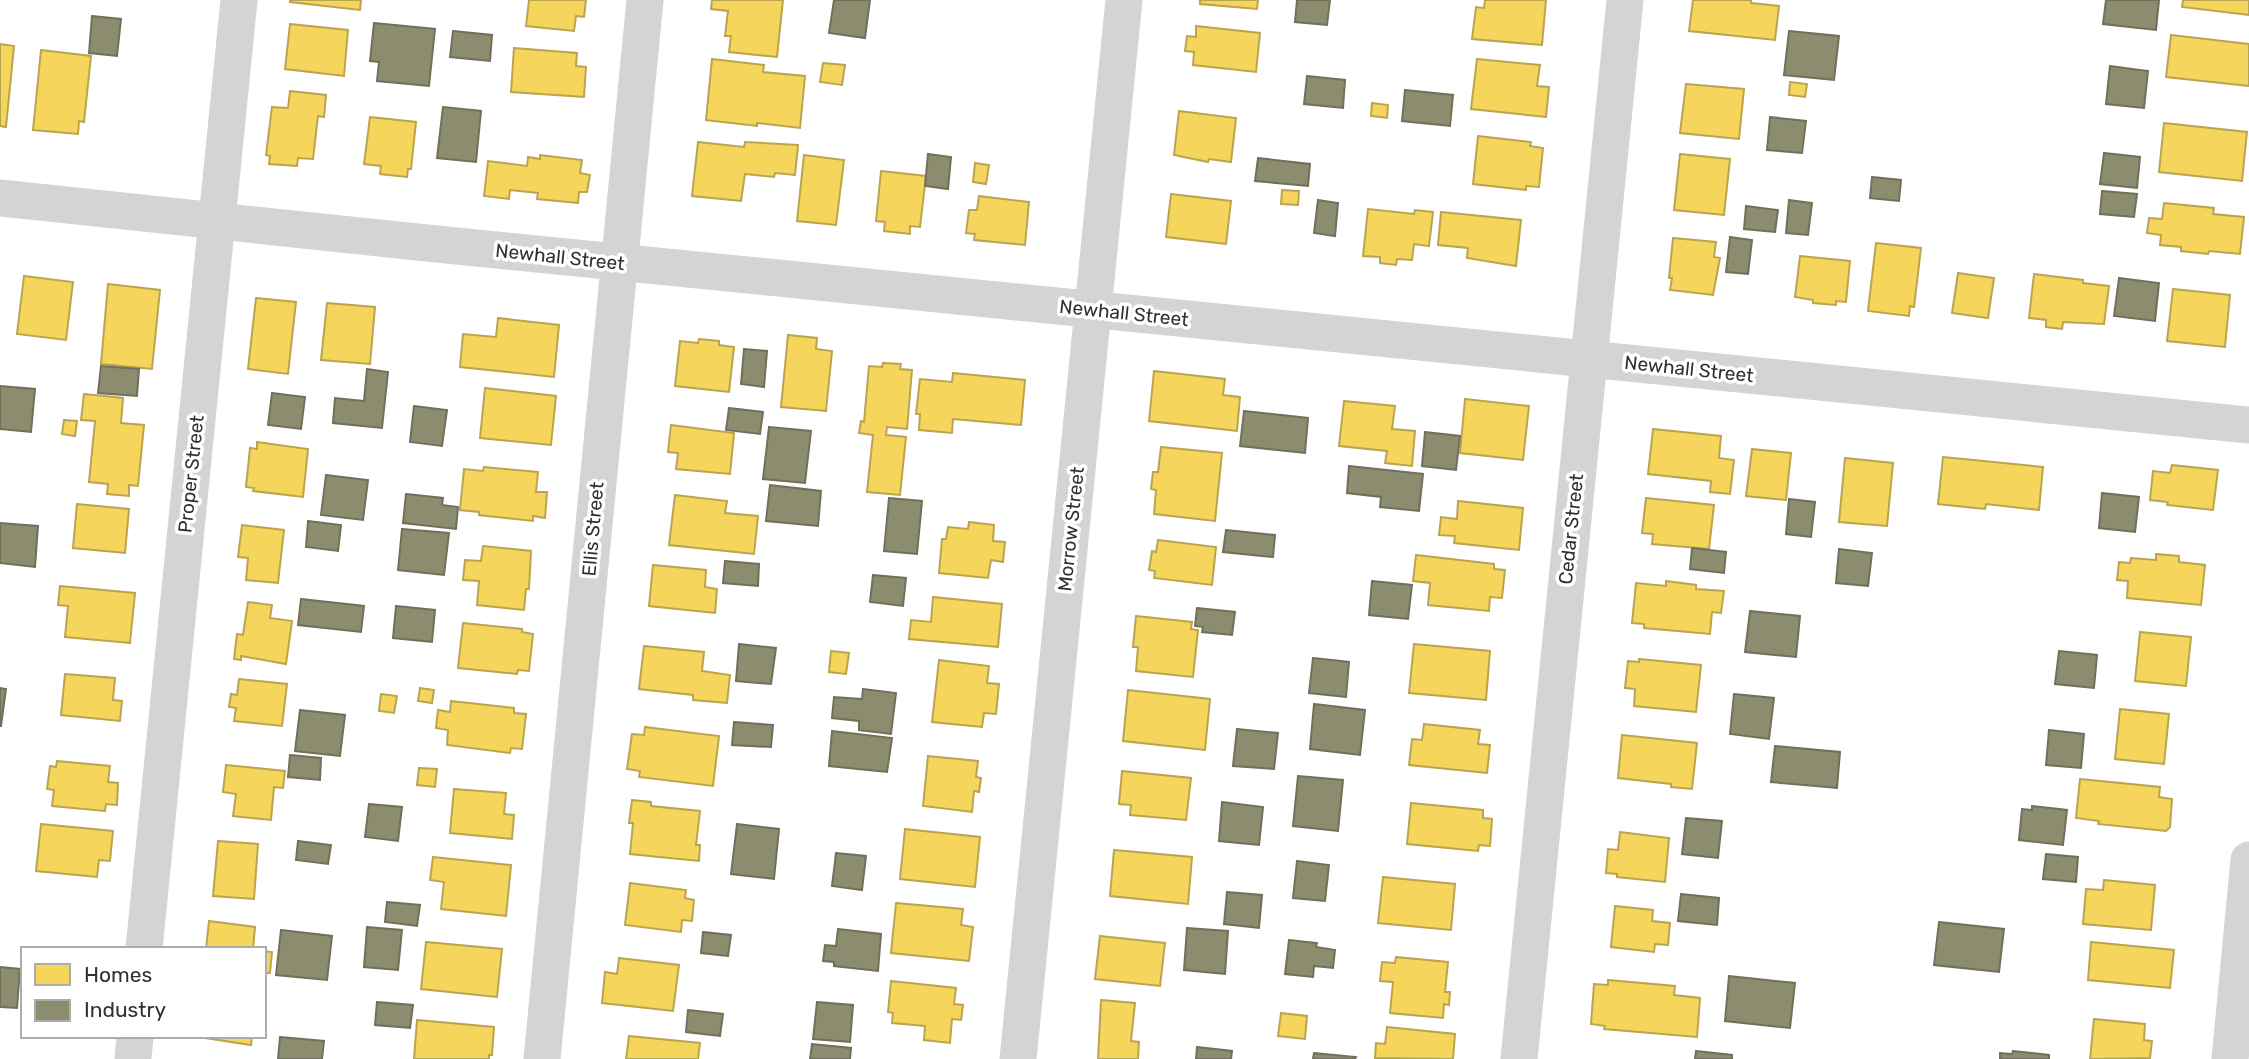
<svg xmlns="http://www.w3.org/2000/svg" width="2249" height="1059" font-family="Rubik,sans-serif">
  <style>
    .homes { fill: #f6d55c; stroke: #bba44f; stroke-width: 2 }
    .industry { fill: #8c8c6e; stroke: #70705b; stroke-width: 2 }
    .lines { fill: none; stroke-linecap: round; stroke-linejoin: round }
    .minor { stroke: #d4d4d4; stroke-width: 37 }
    .labels { text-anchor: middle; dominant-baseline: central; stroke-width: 7; stroke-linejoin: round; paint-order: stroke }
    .street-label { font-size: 19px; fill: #303030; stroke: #fff }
  </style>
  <rect width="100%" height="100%" fill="#fff"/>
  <!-- homes -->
  <path class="homes" d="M290,0h71l-1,10 -70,-8z
    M529,0h57l-2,17 -8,-1 -2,15 -48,-5z
    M712,0h71l-6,57 -48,-5 2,-16h-6l3,-25 -17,-2z
    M1200,0h58l-1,9 -57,-5z
    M1485,0h61l-4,45 -70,-6 4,-32 8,1z
    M1693,0h58v3l28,3 -4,34 -86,-9z
    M2183,0h66v15l-67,-8z
    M290,24l58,6 -4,46 -59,-7z
    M1196,26l64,7 -4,39 -63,-7 1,-13 -9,-1 2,-15 9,1z
    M2171,35l78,9v42l-83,-9z
    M0,44l14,2 -8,81 -6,-1z
    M514,48l63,5 -1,13 10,1 -2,30 -73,-5z
    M41,50l50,6 -7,66 -5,-1 -1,13 -45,-4z
    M712,59l52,6 -1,7 42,4 -5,52 -43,-5v3l-51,-6z
    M1477,59l63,6 -3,21 12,1 -3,30 -75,-8z
    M823,63l22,2 -3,20 -22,-3z
    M1790,82l17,2 -2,13 -16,-2z
    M1686,84l58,5 -5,50 -59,-6z
    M290,91l36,4 -2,22 -6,-1 -5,43 -15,-1 -1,8 -28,-2 1,-8 -4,-1 6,-48 16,1z
    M1372,103l16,2 -1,13 -16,-2z
    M1179,111l57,7 -5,44 -22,-3 -1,3 -34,-7z
    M370,117l46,5 -5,47h-3l-1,8 -27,-3 1,-8 -17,-2z
    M2164,123l83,9 -5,49 -83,-9z
    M1478,136l53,6 -1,4 13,2 -4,39 -13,-1v4l-53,-6z
    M698,142l46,5 1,-5 53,3 -3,30 -20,-2 -1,4 -29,-3 -4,27 -49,-5z
    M1680,154l50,5 -6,56 -50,-5z
    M540,155l42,5 -2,13 10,2 -3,17h-8l-1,11 -41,-4 1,-6 -28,-3 -1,9 -25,-3 4,-35 39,5 1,-9 12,2z
    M804,155l40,5 -8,65 -39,-4z
    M975,163l14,2 -3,19 -13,-2z
    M881,171l45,5 -6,51 -10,-1v8l-26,-3 1,-9 -9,-1z
    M1282,190l17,1 -1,14 -17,-1z
    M1171,194l60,7 -5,43 -60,-7z
    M979,196l50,6 -4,43 -51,-5 1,-6 -9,-1 3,-23h8z
    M2164,203l50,5 -1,6 31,3 -4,37 -31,-3 -1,3 -27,-3v-4l-21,-2 1,-10 -14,-2 2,-15 13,1z
    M1368,209l46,5 1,-4 18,2 -4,34 -15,-2 -2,16 -15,-1 -1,6 -16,-2v-6l-17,-1z
    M1441,212l80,8 -5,46 -49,-8 1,-10 -30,-3z
    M1673,238l43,4 -2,15 6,1 -7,37 -43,-5 2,-12h-3z
    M1876,243l45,5 -7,59 -4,-1 -1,10 -41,-5z
    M1800,256l50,5 -4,41 -10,-1v4l-23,-2v-3l-18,-3z
    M1958,273l36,5 -6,40 -36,-5z
    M2034,274l49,6v3l26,3 -5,38 -41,-2 -1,7 -16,-2v-7l-17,-2z
    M24,276l49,6 -7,58 -49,-6z
    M108,284l52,6 -8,79 -51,-5z
    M2173,289l57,6 -5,52 -58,-6z
    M256,298l40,4 -8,72 -40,-5z
    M327,303l48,4 -5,57 -49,-4z
    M498,318l61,7 -5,52 -94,-10 3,-33 33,3z
    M788,335l29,3 -1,11 16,2 -6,60 -45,-4z
    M699,339l20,2v4l15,2 -5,45 -54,-6 5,-45 18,2z
    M883,363l18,1 -1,5 12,1 -5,59 -20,-2 -1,8 20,2 -6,58 -33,-3 6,-57 -14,-2 2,-12 3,1 5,-56 13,1z
    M1154,371l71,8 -2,16 17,2 -3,34 -88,-10z
    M953,373l72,7 -4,45 -68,-6 -1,14 -33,-3 1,-16h-4l4,-35 32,3z
    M485,388l71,8 -5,49 -71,-7z
    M84,394l39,4 -2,25 23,2 -6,61 -9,-1v11l-22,-2 1,-10 -19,-2 6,-61 -14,-1z
    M1465,399l64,7 -6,54 -63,-7z
    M1344,401l51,5 -3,23 23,2 -3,35 -27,-3 2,-12 -48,-5z
    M64,420l13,1 -2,15 -13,-2z
    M671,425l63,8 -4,41 -54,-5 2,-16 -10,-1z
    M1653,429l68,7 -2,22 15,2 -4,34 -20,-2 1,-11 -63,-7z
    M257,442l51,7 -5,48 -50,-6 1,-3 -8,-1 4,-39 7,1z
    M1161,447l61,6 -7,68 -61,-7 2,-24 -5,-1 2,-17h5z
    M1752,449l39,4 -5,47 -40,-4z
    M1943,457l100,10 -4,43 -53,-6 -1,5 -47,-5z
    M1845,458l48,5 -6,63 -48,-4z
    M2172,465l46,5 -5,40 -46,-5 1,-3 -18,-2 3,-29 17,2z
    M484,467l54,5 -2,20h11l-2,26 -12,-2v5l-54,-6v-3l-19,-2 4,-41 19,2z
    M675,495l52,6 -2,12 33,3 -4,38 -85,-9z
    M1646,498l68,7 -5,44 -57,-5 1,-10 -11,-1z
    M1458,501l65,7 -4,42 -65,-7 1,-7 -16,-1 2,-18 16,2z
    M77,504l52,5 -4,44 -52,-5z
    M969,522l25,3 -1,16 12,1 -2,20 -12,-2 -3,18 -49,-5 3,-34h4l2,-12 20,2z
    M242,525l42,5 -6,53 -32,-3 2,-22 -10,-1z
    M1158,540l58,7 -4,38 -58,-7 1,-7 -6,-1 3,-19 4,1z
    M483,546l48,5 -2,38h-3l-2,21 -47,-5 2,-24 -16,-1 2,-20 16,1z
    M2156,554l23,2v6l26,3 -4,40 -74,-7 1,-17 -11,-1 2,-18 11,1 1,-5 25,2z
    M1416,555l78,9v5l11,1 -3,28 -12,-1 -1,14 -61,-6 2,-22 -17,-2z
    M653,565l53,5 -1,17 12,2 -2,24 -66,-7z
    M1666,581l30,4v4l28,2 -3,22 -9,-1 -2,22 -66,-6v-4l-12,-1 4,-40 30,3z
    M60,586l75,7 -5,50 -65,-6 3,-31 -10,-1z
    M933,597l69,7 -4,43 -89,-8 2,-19 20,2z
    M248,602l24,3 -2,13 22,3 -6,43 -45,-8v4l-7,-1 3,-25 6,1z
    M1136,616l56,6 -1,7 7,1 -5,47 -57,-6 2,-24h-5z
    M463,623l59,6v3l11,2 -4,37 -11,-1 -1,4 -59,-6z
    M2140,632l51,5 -5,49 -51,-5z
    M1414,644l76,7 -4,49 -77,-7z
    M644,646l60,6 -2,19 28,4 -3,28 -34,-3v-5l-54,-6z
    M831,651l18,2 -3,21 -17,-2z
    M1639,659l62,6 -5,47 -62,-6 1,-17 -10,-1 3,-27 11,1z
    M939,660l50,6 -2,17 12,1 -3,30 -12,-1 -2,14 -50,-5z
    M65,674l50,4 -2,22 9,1 -2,20 -59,-6z
    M239,679l48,5 -5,42 -48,-5 2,-13 -7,-1 2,-13 6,1z
    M420,688l14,2 -2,13 -14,-2z
    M1128,690l82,9 -5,51 -82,-9z
    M381,694l16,2 -3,17 -15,-2z
    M451,701l63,7v5l12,1 -4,35 -11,-1 -1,5 -63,-8 1,-15 -12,-2 2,-18 12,2z
    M2120,709l49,5 -5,50 -49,-5z
    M1424,724l56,6 -2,14 12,1 -3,28 -78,-8 3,-26 10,1z
    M645,727l74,9 -6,50 -74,-9 1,-6 -13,-2 5,-35 12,1z
    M1622,735l75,8 -5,46 -21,-2v-3l-53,-6z
    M928,756l50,5 -2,16 5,1 -2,14 -5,-1 -2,21 -49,-6z
    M57,761l53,5 -2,16 10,1 -1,22 -11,-1 -1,7 -53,-5 2,-16 -7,-1 3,-23 6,1z
    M226,765l59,6 -2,17 -9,-1 -3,33 -38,-4 3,-22 -13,-2z
    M419,768l18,1 -2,18 -18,-2z
    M1122,771l69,7 -5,42 -56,-5 1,-10 -12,-1z
    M2080,779l80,8 -1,10 13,2 -2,28 -4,4 -68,-7 1,-3 -23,-3z
    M454,789l52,4 -2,21 10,1 -2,24 -62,-6z
    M632,800l19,2v4l49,5 -4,34h4l-1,16 -69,-7 3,-31h-4z
    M1411,803l72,7v8l9,1 -2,27 -11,-1 -1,6 -71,-7z
    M41,824l72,7 -3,30 -11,-1 -2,17 -61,-6z
    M905,829l75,8 -5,50 -75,-8z
    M1620,832l49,6 -4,44 -48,-5v-3l-11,-1 2,-24 10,1z
    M218,841l40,3 -4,55 -41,-3z
    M1114,850l78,7 -4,47 -78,-8z
    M433,857l78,8 -5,51 -65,-7 3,-27 -14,-2z
    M1383,877l72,7 -4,46 -73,-7z
    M2104,880l51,5 -4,45 -68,-6 3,-35 17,1z
    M630,883l56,7 -1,8 9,2 -2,21 -10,-1 -1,12 -56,-7z
    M896,903l67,6 -2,16 12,2 -4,34 -78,-8z
    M1615,906l38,4 -1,11 18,2 -2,22 -13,-1 -1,8 -43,-5z
    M209,921l46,6 -2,22h-47z
    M1100,936l65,7 -5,43 -65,-7z
    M426,942l76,7 -5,48 -76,-8z
    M2091,942l83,8 -4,38 -82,-8z
    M264,951l8,1 -2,21h-6z
    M1396,957l52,5 -3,30h5l-1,13 -5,-1 -1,14 -53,-5 3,-31 -13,-1 2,-19 13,1z
    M619,958l60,7 -6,46 -71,-8 3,-31 12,2z
    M1608,980l67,6 -1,9 26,3 -3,39 -93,-8 1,-3 -14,-2 3,-40 14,1z
    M891,981l65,7 -2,16 9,1 -2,15 -9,-1 -2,24 -26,-3 1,-14 -33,-3 1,-10 -5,-1z
    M1101,1000l34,3 -4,38 8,1 -1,17h-40z
    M1281,1013l26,3 -2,23 -27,-3z
    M2094,1019l51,5 -1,16 8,1 -2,17 -60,1z
    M417,1020l77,7 -2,28h-3v4h-75z
    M1387,1027l68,7 -2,25 -78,-1 1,-15 9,1z
    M192,1036h60l-1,9z
    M629,1036l71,7 -2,16h-72z"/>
  <!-- industry -->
  <path class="industry" d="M834,0h36l-5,38 -36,-5z
    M1297,0h33l-3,25 -32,-3z
    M2106,0h53l-3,30 -53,-6z
    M92,16l29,3 -4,37 -28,-3z
    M374,23l61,6 -6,57 -52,-5 2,-19 -9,-1z
    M453,31l39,4 -2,26 -40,-4z
    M1789,31l50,5 -5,44 -50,-5z
    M2110,66l38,5 -4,37 -38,-4z
    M1307,76l38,4 -2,28 -39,-4z
    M1405,90l48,5 -3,31 -48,-5z
    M443,107l38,4 -5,51 -39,-4z
    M1770,117l36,4 -4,32 -35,-3z
    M2104,153l36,4 -3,31 -37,-4z
    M928,154l23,3 -3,32 -23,-3z
    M1258,158l52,6 -2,22 -53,-5z
    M1872,177l29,3 -2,21 -29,-3z
    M2102,191l35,3 -3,23 -34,-3z
    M1318,200l20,3 -3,33 -21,-3z
    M1789,200l23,3 -4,32 -22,-2z
    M1746,206l32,4 -3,22 -31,-3z
    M1730,237l22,3 -4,34 -22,-2z
    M2119,278l40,5 -4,38 -41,-5z
    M744,349l23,2 -3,36 -23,-3z
    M101,366l38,3 -2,27 -39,-3z
    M367,369l21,3 -6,56 -49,-5 2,-25 29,3z
    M0,386l35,3 -4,43 -31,-3z
    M272,393l33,4 -4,32 -33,-4z
    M414,406l33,4 -5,36 -32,-4z
    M729,408l34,4 -3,22 -34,-4z
    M1244,411l64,7 -3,35 -65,-7z
    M769,427l42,4 -6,52 -42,-4z
    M1425,432l35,4 -4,34 -34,-4z
    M1349,466l74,8 -4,37 -39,-4 1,-10 -34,-4z
    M326,475l42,5 -5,40 -42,-5z
    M770,485l51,6 -3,35 -52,-5z
    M2102,493l37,4 -4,35 -36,-4z
    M406,494l37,4 -1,7 16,2 -2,22 -53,-6z
    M889,498l33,3 -5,53 -33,-3z
    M1789,499l26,3 -4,35 -25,-3z
    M308,521l33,4 -3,26 -32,-4z
    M0,523l38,3 -3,41 -35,-4z
    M402,529l47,4 -5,42 -46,-5z
    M1226,530l49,5 -2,22 -50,-5z
    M1692,548l34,4 -2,21 -34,-4z
    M1839,549l33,4 -4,33 -32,-3z
    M725,561l34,3 -1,22 -35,-3z
    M873,575l33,3 -3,28 -33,-4z
    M1372,581l40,4 -4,34 -39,-4z
    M301,599l63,7 -3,26 -63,-7z
    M396,606l39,4 -3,32 -39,-4z
    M1197,608l38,4 -3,23 -30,-3 1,-5 -8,-1z
    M1750,611l50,5 -4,41 -51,-5z
    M739,644l37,4 -5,36 -35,-3z
    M2059,651l38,4 -3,33 -39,-4z
    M1313,658l36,4 -3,35 -37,-4z
    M0,688l6,1 -5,37h-1z
    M863,689l33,4 -5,41 -32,-4v-9l-27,-3 2,-21 28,2z
    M1734,694l40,4 -5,41 -39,-5z
    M1314,704l51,6 -5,45 -50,-6z
    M300,710l45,5 -5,41 -45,-5z
    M734,722l39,3 -2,22 -39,-2z
    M1237,729l41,4 -4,36 -41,-3z
    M2049,730l35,4 -3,34 -35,-3z
    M832,731l60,7 -5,34 -58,-6z
    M1775,746l65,6 -3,36 -66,-6z
    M290,755l31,3 -1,22 -32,-3z
    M1298,776l45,4 -5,51 -45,-5z
    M1222,802l41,5 -4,38 -40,-4z
    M369,804l33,3 -4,34 -33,-4z
    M2032,806l35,4 -4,35 -44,-5 3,-31 10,1z
    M1686,818l36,3 -4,37 -36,-4z
    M737,824l42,5 -5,50 -43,-5z
    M298,841l33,4 -3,19 -32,-4z
    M836,853l30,3 -4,34 -30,-4z
    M2046,854l32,3 -2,25 -33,-3z
    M1297,861l32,4 -4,36 -32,-3z
    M1227,892l35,3 -3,33 -35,-4z
    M1681,894l38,4 -2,27 -39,-4z
    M387,902l33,3 -3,21 -32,-4z
    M1939,922l65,7 -5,43 -65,-7z
    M367,927l35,3 -4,40 -34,-3z
    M1187,928l41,3 -3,43 -41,-4z
    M838,929l43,5 -3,37 -44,-5v-4l-11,-1 2,-16 11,1z
    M281,930l51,6 -5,44 -51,-5z
    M703,932l28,3 -3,21 -27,-3z
    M1289,940l28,3 -1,4 19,3 -2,18 -19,-2 -1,11 -28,-3z
    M0,967l20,2 -3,39 -17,-1z
    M1729,976l66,7 -5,45 -65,-7z
    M377,1002l36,3 -3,23 -35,-3z
    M817,1002l36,3 -3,37 -37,-3z
    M688,1010l35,4 -3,22 -34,-4z
    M280,1037l44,4 -2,18h-44z
    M812,1044l39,4 -1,11h-40z
    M1197,1047l35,4 -1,8h-35z
    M1696,1051l36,4v4h-37z
    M2013,1051l36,4v4h-49v-6l12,1z
    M1314,1053l42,4 -1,2h-42z"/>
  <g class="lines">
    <!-- minor -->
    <path class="minor" d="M0,198l417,44 1832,183
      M144,949l95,-949
      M133,1059l2,-23
      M542,1059l103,-1059
      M1018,1059l106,-1059
      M1519,1059l106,-1059
      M2230,1059l19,-199"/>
  </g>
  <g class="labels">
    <!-- street labels -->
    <g class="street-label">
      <text transform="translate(560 257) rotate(6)">Newhall Street</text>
      <text transform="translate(1124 313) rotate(6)">Newhall Street</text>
      <text transform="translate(1689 369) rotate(6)">Newhall Street</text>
      <text transform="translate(191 474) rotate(-84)">Proper Street</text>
      <text transform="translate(593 529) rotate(-85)">Ellis Street</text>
      <text transform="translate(1071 529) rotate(-84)">Morrow Street</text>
      <text transform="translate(1571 529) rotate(-84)">Cedar Street</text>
    </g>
  </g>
  <!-- legend -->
  <rect x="21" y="947" width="245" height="91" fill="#ffffff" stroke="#acacac" stroke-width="2"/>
  <rect x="35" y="964" width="35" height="21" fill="#f6d55c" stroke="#acacac" stroke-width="2"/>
  <text x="84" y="982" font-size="21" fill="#303030">Homes</text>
  <rect x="35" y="1000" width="35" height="21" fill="#8c8c6e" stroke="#acacac" stroke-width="2"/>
  <text x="84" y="1017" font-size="21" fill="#303030">Industry</text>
</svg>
